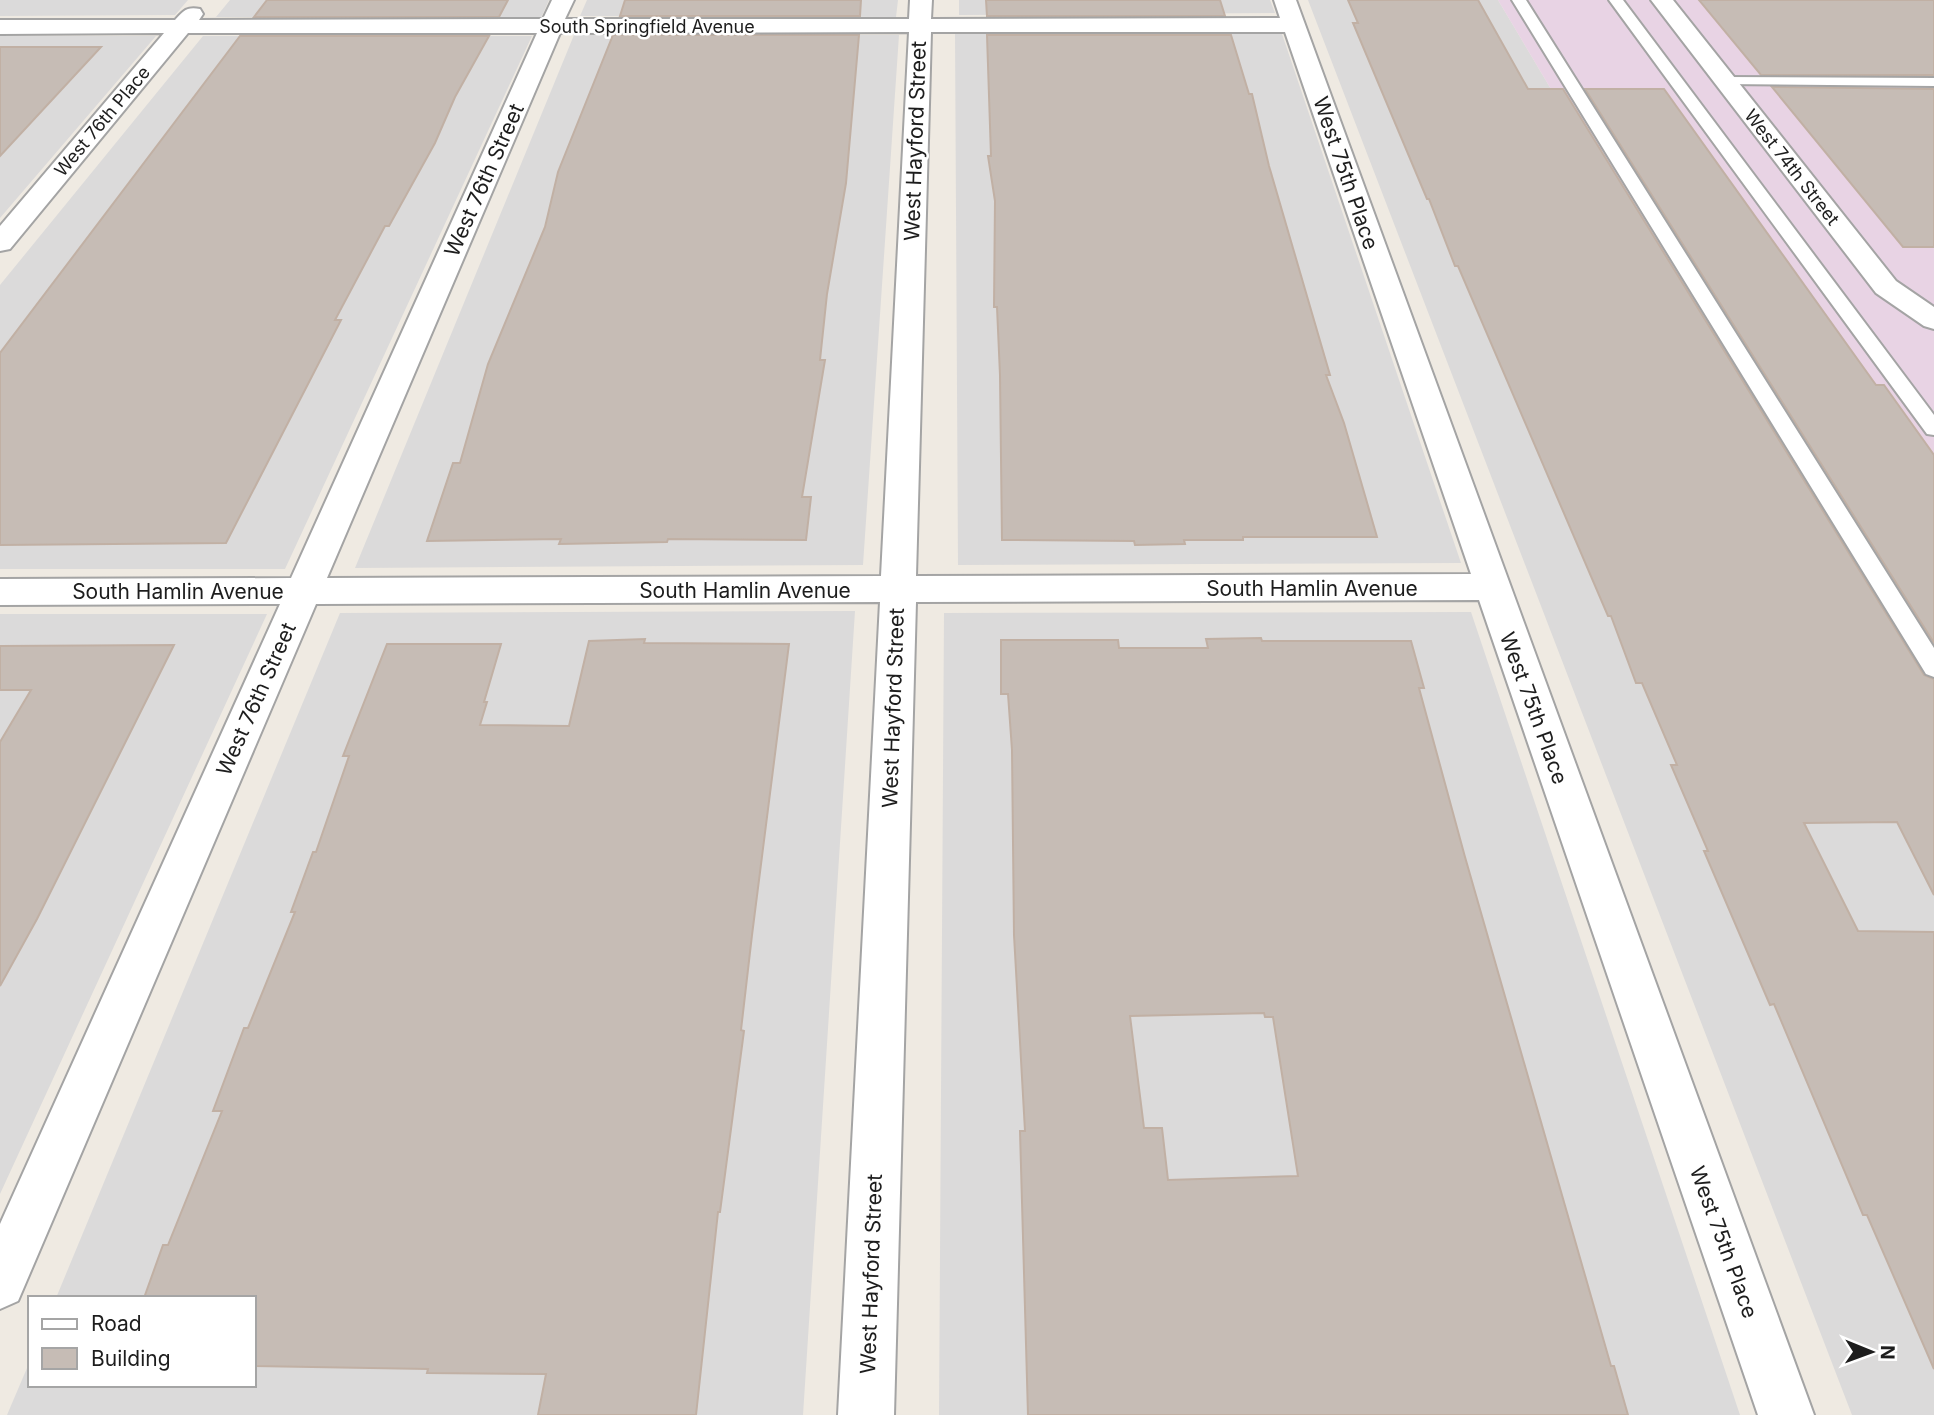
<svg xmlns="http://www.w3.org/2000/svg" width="1934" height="1415" font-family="Inter,sans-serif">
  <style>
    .residential { fill: #dbdada }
    .industrial { fill: #e8d3e4 }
    .building { fill: #c6bcb5; stroke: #c1b0a4; stroke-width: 2; fill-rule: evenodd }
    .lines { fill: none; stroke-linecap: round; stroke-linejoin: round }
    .service-casing { stroke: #a4a4a4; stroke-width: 4 }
    .minor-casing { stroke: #a4a4a4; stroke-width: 4 }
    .service { fill: #fff; fill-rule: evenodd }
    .minor { fill: #fff; fill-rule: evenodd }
    .labels { text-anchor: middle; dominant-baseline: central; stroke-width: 5; stroke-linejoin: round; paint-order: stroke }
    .far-street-label { font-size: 18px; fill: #1d1d1d; stroke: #fff }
    .street-label { font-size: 21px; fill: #1d1d1d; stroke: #fff }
  </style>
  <rect width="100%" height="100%" fill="#efeae2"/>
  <!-- residential -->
  <path class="residential" d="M0,0h188l-13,15 -175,1z
    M230,0h319l-8,18 -325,-1z
    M587,0h311l-2,17 -316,-1z
    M959,0h311l5,13 -316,2z
    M1308,0h190l436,733v682h-82z
    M955,34h327l179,529 -503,2z
    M574,35h325l-36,530 -508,3z
    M0,36h156l-156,182z
    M203,36h329l-247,533h-285v-284z
    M855,611l-52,804h-796l23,-54v24h224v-87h-198l284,-685z
    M1471,612l269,803h-801l5,-802z
    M0,614h267l-267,580z"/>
  <!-- industrial -->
  <path class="industrial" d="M1498,0h436v733z"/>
  <!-- building -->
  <path class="building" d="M267,0h241l-9,17h-245z
    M625,0h236l-1,16h-240z
    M986,0h234l5,16h-238z
    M1348,0h130l50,89h35l361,586 10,4v216l-37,-73 -93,1 54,108 76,1v437l-67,-154h-4l-89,-211 -4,1 -66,-154h4l-37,-86h6l-35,-82h-6l-25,-67h-3l-150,-350h-3l-26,-67h-2l-74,-176h5z
    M1699,0h235v75h-173z
    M613,35h246l-13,148 -19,111 -7,66h5l-23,137h9l-5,43 -138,-1 -1,3 -108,2 2,-5 -134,2 26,-78h7l28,-99 57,-137 13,-55z
    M987,35h244l18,59h3l17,72 61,209h-4l18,48 33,114h-134v3h-59l1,4 -50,1 -1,-4 -132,-1 -2,-165 -3,-68h-3l1,-106 -7,-45h3z
    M240,36h249l-34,61 -20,46 -46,83h-4l-50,94h6l-115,223 -226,2v-192z
    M0,47h101l-101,109z
    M1772,87l162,2v158h-31z
    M1585,89h79l212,296h8l50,70v188z
    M1261,638l1,3h149l13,47h-5l46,169 146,509h3l14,49h-600l-8,-284h5l-11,-196 -2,-185 -4,-56h-7v-54h117l1,8h89l-2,-9zM1264,1013l1,4h8l25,159 -130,4 -6,-52h-18l-14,-112z
    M645,639l-1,4 145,1 -37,291 -11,95 3,1 -24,181h-2l-22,203h-158l8,-41 -119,-1 1,-4 -174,-3v-68h-110l19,-53h5l54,-134h-9l31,-83h4l47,-116h-4l22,-60h3l33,-96h-6l44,-112h114l-17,58h3l-7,23 89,1 20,-85z
    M174,645l-137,274 -37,67v-244l31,-52h-31v-44z"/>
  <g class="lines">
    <defs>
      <path id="service" d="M1512,0h14l408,648v29l-8,-3z
        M1609,0h14l311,415v20l-7,-1z
        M1725,77l209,1v8l-214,-2 -2,-3z"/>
      <path id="minor" d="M552,0h22l-9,19h344l1,-19h22l-1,19 349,-1 -6,-18h22l518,1415h-56l-279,-815 -563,2 -22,813h-56l42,-813 -564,2 -298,697 -18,8v-85l280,-620 -280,1v-26l291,-1 246,-545h-349l-178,216 -10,2v-25l164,-193 -164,1v-14h175c8,-9 12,-14 25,-11l3,5 -4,6 344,-1zM909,32l-28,544 -554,2 233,-545zM931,32h354l186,542 -555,2z
        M1651,0h22l223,281 38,26v22l-10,-3 -48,-33z"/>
    </defs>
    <!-- service casing -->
    <use href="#service" class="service-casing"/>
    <!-- minor casing -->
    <use href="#minor" class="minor-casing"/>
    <!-- service -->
    <use href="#service" class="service"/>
    <!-- minor -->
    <use href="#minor" class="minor"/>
  </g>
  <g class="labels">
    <!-- far-street labels -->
    <g class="far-street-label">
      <text x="647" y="26">South Springfield Avenue</text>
      <text transform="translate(102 121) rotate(-50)">West 76th Place</text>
      <text transform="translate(1792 167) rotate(52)">West 74th Street</text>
    </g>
    <!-- street labels -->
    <g class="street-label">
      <text transform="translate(915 141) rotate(-88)">West Hayford Street</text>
      <text transform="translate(1346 173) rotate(71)">West 75th Place</text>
      <text transform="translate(484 180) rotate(-66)">West 76th Street</text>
      <text x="1312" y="588">South Hamlin Avenue</text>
      <text x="745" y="590">South Hamlin Avenue</text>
      <text x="178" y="591">South Hamlin Avenue</text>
      <text transform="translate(256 699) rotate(-66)">West 76th Street</text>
      <text transform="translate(893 708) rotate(-88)">West Hayford Street</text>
      <text transform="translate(1534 708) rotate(70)">West 75th Place</text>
      <text transform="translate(1724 1242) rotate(70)">West 75th Place</text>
      <text transform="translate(871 1274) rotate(-88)">West Hayford Street</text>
    </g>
  </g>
  <!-- legend -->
  <rect x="28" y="1296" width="228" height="91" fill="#ffffff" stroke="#a5a5a5" stroke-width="2"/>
  <rect x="42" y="1319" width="35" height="10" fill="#ffffff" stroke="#a5a5a5" stroke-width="2"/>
  <text x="91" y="1331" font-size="21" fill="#1d1d1d">Road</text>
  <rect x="42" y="1348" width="35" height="21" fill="#c6bcb5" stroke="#a5a5a5" stroke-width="2"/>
  <text x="91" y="1366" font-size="21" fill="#1d1d1d">Building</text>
  <!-- north arrow -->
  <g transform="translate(1871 1352) rotate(91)" stroke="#ffffff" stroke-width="5" paint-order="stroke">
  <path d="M0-5L12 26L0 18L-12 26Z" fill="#1d1d1d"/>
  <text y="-10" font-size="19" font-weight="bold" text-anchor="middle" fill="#1d1d1d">N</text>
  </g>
</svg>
